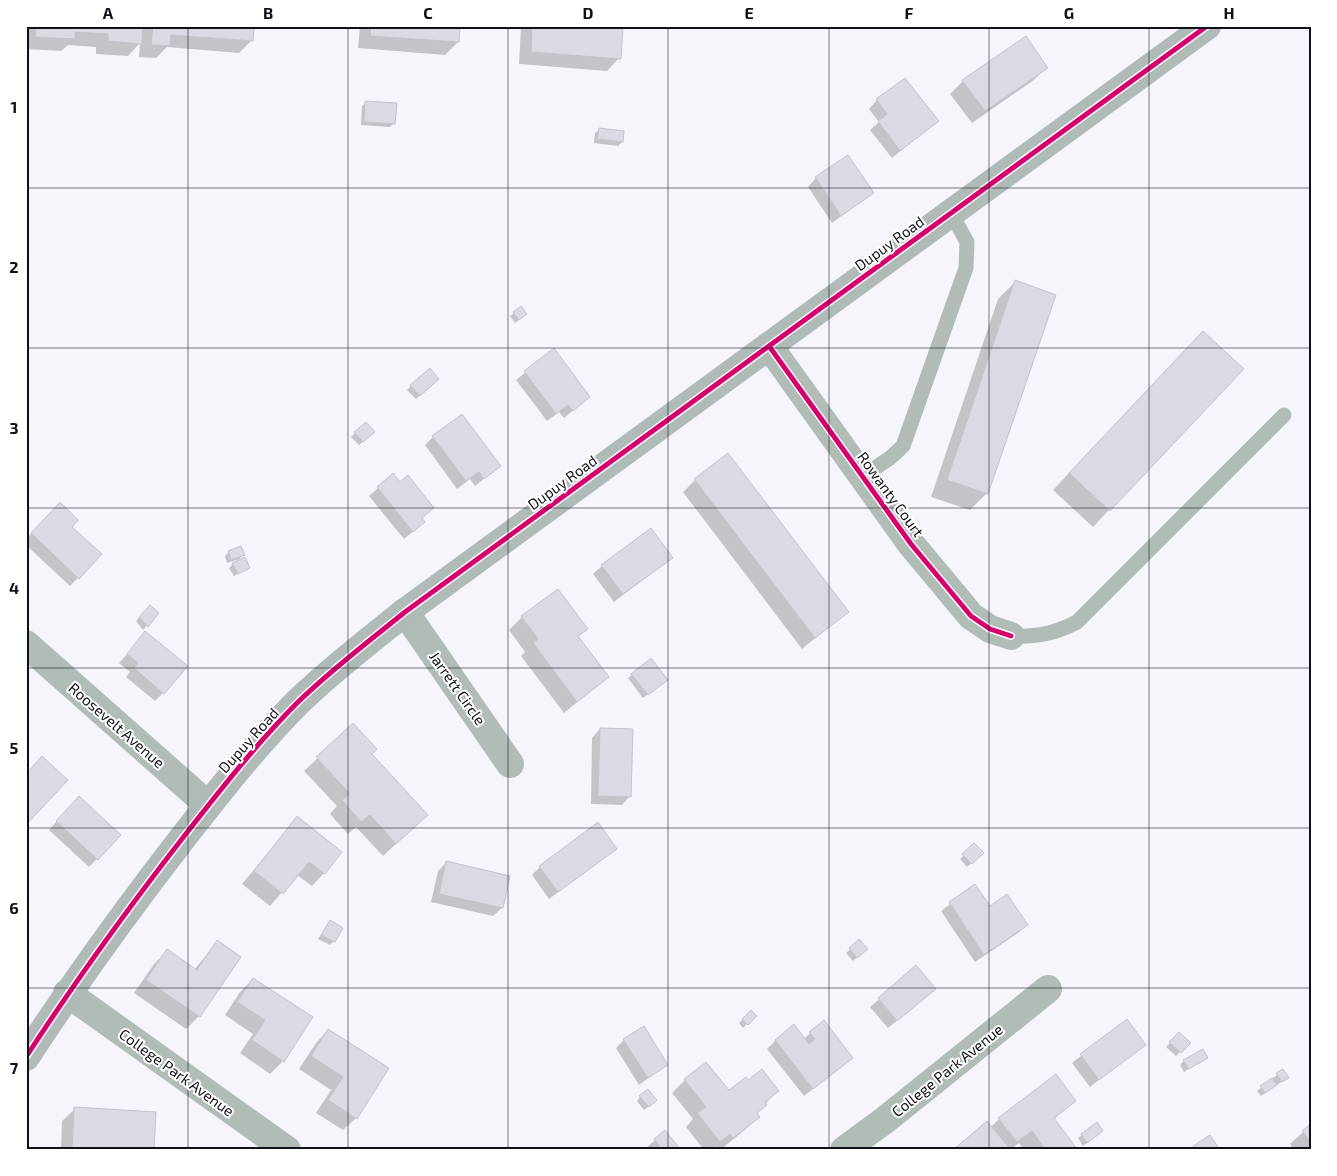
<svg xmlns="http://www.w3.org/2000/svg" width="1337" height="1176" font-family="'Exo 2',sans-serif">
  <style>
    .shadow { fill: #0003 }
    .building { fill: #dadae3; stroke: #c4c3cb }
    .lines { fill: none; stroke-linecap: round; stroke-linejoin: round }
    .lane { stroke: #b1bcb7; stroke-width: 15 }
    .street { stroke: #b1bcb7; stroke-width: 28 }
    .secondary { stroke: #b0bab7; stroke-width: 28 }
    .cycleway-casing { stroke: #fff; stroke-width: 8 }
    .cycleway { stroke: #d6006c; stroke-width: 5 }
    .grid { fill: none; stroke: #11101a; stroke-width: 1; stroke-opacity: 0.55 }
    .labels { text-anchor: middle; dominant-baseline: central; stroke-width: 4; stroke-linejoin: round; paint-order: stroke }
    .street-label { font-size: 15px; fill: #11101a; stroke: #fff }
    .neatline { fill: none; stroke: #11101a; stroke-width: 2 }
    .grid-label { font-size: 16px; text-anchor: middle; font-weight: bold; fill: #11101a }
  </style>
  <rect width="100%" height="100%" fill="#f5f5fb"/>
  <!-- shadow -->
  <path class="shadow" d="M26,26h227l-1,14 -13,13 -72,-6 -11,11 -17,-1 1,-14 -12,13 -32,-2v-7l-28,-2 -7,6 -35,-2z
    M360,26h99l-1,16 -13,13 -87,-7z
    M521,26h101l-3,32 -12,13 -88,-7z
    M1046,67l-12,13 -62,43 -22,-29 13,-13z
    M877,100l60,21 -45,37 -22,-28 9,-8 -10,-13z
    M366,102l28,21 -4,4 -29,-2 1,-19z
    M599,130l23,12 -4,4 -24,-3 1,-10z
    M816,178l56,15 -40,30 -24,-36z
    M1015,282l-28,211 -17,17 -39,-13 67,-198z
    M514,313l8,5 -7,5 -5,-7z
    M1186,349l-77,161 -16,17 -40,-37z
    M553,350l36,47 -25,21 -5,-6 -12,9 -31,-41z
    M434,383l-18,16 -9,-9 4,-4z
    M366,424l4,12 -11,9 -8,-8z
    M433,437l67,29 -25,20 -5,-7 -13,10 -32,-44z
    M393,475l28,44 -6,11 -11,9 -35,-43z
    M695,480l152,132 -45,37 -119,-157z
    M51,512l49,43 -30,31 -44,-41v-6z
    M229,552l14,3 -4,4 -12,4 -2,-7z
    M671,558l-57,44 -21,-28 9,-8z
    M233,564l15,4 -14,8 -5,-8z
    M557,591l29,38 -9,9 31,39 -44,36 -43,-57 4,-4 -16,-22 13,-13z
    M146,610l12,3 -15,17 -7,-9z
    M146,633l17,60 -8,8 -29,-24 4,-5 -11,-9z
    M632,675l30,8 -19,15 -15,-20z
    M353,725l60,103 -30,28 -27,-29 -8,7 -18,-20 7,-8 -33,-35z
    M600,729l30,67 -8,9 -31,-1 1,-66z
    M71,806l49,29 -31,32 -40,-37z
    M297,818l27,55 -12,13 -15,-11 -27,31 -28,-22z
    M974,845l8,8 -15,14 -7,-8z
    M616,849l-67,50 -17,-24 8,-8z
    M447,862l62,15 -7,31 -9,8 -62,-14 7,-31z
    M974,886l15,22 37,17 -8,8 -43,29 -34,-51z
    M330,922l4,19 -4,4 -12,-6z
    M859,941l3,12 -9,8 -7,-8z
    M217,942l22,15 -40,59 -13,13 -52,-36 20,-29 13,-13 27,19z
    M916,967l10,30 -38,31 -18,-21z
    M253,979l30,82 -13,13 -30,-21 13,-19 -28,-19 15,-23z
    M751,1012l4,4 -12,12 -4,-5z
    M1127,1021l17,24 -54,42 -18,-24z
    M328,1030l59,38 -31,50 -13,12 -27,-17 15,-23 -32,-21 17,-26z
    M810,1033l41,25 -47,38 -37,-47 9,-9 28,-1z
    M1179,1033l10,10 -13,13 -10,-9z
    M624,1040l42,25 -27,20 -23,-37z
    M1206,1058l-22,14 -4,-7 4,-4z
    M1282,1071l5,7 -26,18 -4,-5z
    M685,1080l43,12 20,-10 29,9 -21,23 2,3 -12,12 -26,21 -4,-4 -4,4h-8l-18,-23 7,-8 -21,-26z
    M640,1097l12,7 -8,6 -7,-9z
    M1075,1100l-22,20 23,30h-52l-5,-7 -9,7 -19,-23 8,-8z
    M75,1109l78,41h-92l1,-29z
    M1096,1124l2,10 -15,12 -5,-8z
    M1311,1125v25h-17l-4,-6z
    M655,1140l25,10h-32l-2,-2z"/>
  <!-- building -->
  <path class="building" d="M36,26h107l-1,18 -34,-3v-7l-33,-2v7l-40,-2z
    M153,26h101l-1,15 -82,-6 -1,11 -19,-1z
    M371,26h89l-1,16 -89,-6z
    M532,26h91l-2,33 -90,-7z
    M1026,36l22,32 -63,43 -23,-31z
    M905,78l34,43 -39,30 -22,-30 9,-7 -11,-15z
    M365,101l32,2 -2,21 -31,-2z
    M599,128l25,3 -1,11 -26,-3z
    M848,155l26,38 -33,23 -26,-39z
    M1015,280l41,15 -68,199 -41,-14z
    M521,306l6,8 -8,6 -6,-8z
    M1203,331l41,38 -134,142 -41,-38z
    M554,348l36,49 -17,14 -5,-6 -12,9 -32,-43z
    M430,368l9,11 -19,17 -10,-11z
    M462,414l39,52 -17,13 -5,-7 -13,9 -34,-45z
    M366,422l9,10 -12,10 -9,-10z
    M728,453l121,159 -34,26 -121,-159z
    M393,473l7,9 8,-7 26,33 -12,10 3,4 -12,10 -36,-45z
    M60,502l18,18 -6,7 30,27 -23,25 -48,-46z
    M651,528l22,30 -50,36 -22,-29z
    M241,546l4,9 -14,5 -3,-9z
    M245,557l5,11 -12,6 -6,-11z
    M558,589l30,40 -10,7 31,41 -32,25 -44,-59 5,-4 -17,-23z
    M150,605l9,8 -11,14 -9,-10z
    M145,631l43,35 -24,28 -30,-26 4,-5 -11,-9z
    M651,658l17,22 -20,15 -17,-21z
    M353,723l24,26 -5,5 56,61 -32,29 -26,-29 -9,7 -19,-22 8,-6 -34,-37z
    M600,728l33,1 -2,68 -33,-1z
    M42,756l26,24 -42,45v-51z
    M79,796l42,39 -23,25 -42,-39z
    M297,816l45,36 -17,22 -16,-12 -26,32 -29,-23z
    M598,822l19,27 -59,43 -19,-26z
    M974,843l10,10 -12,11 -10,-10z
    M446,861l64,15 -7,32 -64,-14z
    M975,884l15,22 17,-12 21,31 -44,30 -35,-53z
    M330,920l13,8 -8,14 -14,-7z
    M859,939l9,10 -11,9 -8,-10z
    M217,940l24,17 -41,60 -54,-37 21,-31 30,21z
    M916,965l20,24 -39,32 -19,-23z
    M253,978l60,39 -29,45 -32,-22 13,-20 -28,-18z
    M751,1010l6,6 -9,9 -6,-6z
    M1127,1019l19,26 -47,35 -19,-26z
    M824,1020l29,38 -40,31 -38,-49 19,-16 15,20 6,-5 -6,-7z
    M644,1026l24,39 -20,13 -25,-39z
    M328,1029l61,39 -32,51 -29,-19 15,-23 -32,-21z
    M1179,1032l12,11 -10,10 -12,-11z
    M1203,1049l5,9 -19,11 -6,-9z
    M706,1062l23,28 17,-13 2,3 14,-11 17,22 -14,11 2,3 -10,8 3,4 -27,21 -3,-4 -10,8 -23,-29 9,-6 -22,-28z
    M1283,1069l6,9 -7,4 -6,-9z
    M1056,1074l20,27 -22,17 24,32h-32l-14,-19 -15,11 -19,-24z
    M1272,1078l5,7 -12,8 -5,-7z
    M648,1089l9,11 -8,7 -10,-11z
    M74,1107l82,5 -2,38h-82z
    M987,1121l24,29h-58z
    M1097,1122l6,9 -16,12 -6,-9z
    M1311,1124v18l-9,-11z
    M665,1130l16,20h-22l2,-2 -7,-9z
    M1210,1135l10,15h-24l-3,-4z"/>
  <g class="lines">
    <!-- lane -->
    <path class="lane" d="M863,476l27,-18 13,-12 63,-178 1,-26 -16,-29
      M1011,636c25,1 43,-2 66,-14l207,-207"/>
    <!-- street -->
    <path class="street" d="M769,346l142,198 60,72 19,13 21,7
      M405,612l105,152
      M26,644l182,161
      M67,993l220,157
      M844,1150l41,-30 163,-131"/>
    <!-- secondary -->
    <path class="secondary" d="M26,1057c50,-77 103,-150 159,-222 36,-46 72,-92 113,-133 34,-33 71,-61 107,-90l802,-586"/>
    <defs>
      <path id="cycleway" d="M769,346l142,198 60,72 19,13 21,7
        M26,1057c50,-77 103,-150 159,-222 36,-46 72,-92 113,-133 34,-33 71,-61 107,-90l802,-586"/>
    </defs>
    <!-- cycleway casing -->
    <use href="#cycleway" class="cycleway-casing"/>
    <!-- cycleway -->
    <use href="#cycleway" class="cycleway"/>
  </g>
  <!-- grid -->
  <path class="grid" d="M188,26v1124M348,26v1124M508,26v1124M668,26v1124M829,26v1124M989,26v1124M1149,26v1124M26,188h1285M26,348h1285M26,508h1285M26,668h1285M26,828h1285M26,988h1285"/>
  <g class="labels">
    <!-- street labels -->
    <g class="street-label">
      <text transform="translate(889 243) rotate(-36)">Dupuy Road</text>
      <text transform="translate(562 482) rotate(-36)">Dupuy Road</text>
      <text transform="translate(891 494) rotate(54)">Rowanty Court</text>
      <text transform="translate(458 688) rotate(55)">Jarrett Circle</text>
      <text transform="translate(117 725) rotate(41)">Roosevelt Avenue</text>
      <text transform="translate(248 740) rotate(-48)">Dupuy Road</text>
      <text transform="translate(947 1070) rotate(-39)">College Park Avenue</text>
      <text transform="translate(177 1072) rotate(36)">College Park Avenue</text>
    </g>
  </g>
  <!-- border -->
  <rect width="1337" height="1176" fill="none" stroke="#ffffff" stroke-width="55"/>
  <rect x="28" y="28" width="1282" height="1120" class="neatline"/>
  <g class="grid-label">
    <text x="108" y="19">A</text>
    <text x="268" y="19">B</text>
    <text x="428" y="19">C</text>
    <text x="588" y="19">D</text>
    <text x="749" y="19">E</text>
    <text x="909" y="19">F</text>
    <text x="1069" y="19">G</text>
    <text x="1229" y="19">H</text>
    <text x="14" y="113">1</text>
    <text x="14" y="273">2</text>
    <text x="14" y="434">3</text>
    <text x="14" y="594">4</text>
    <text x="14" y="754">5</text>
    <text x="14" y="914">6</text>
    <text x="14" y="1074">7</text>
  </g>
</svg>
